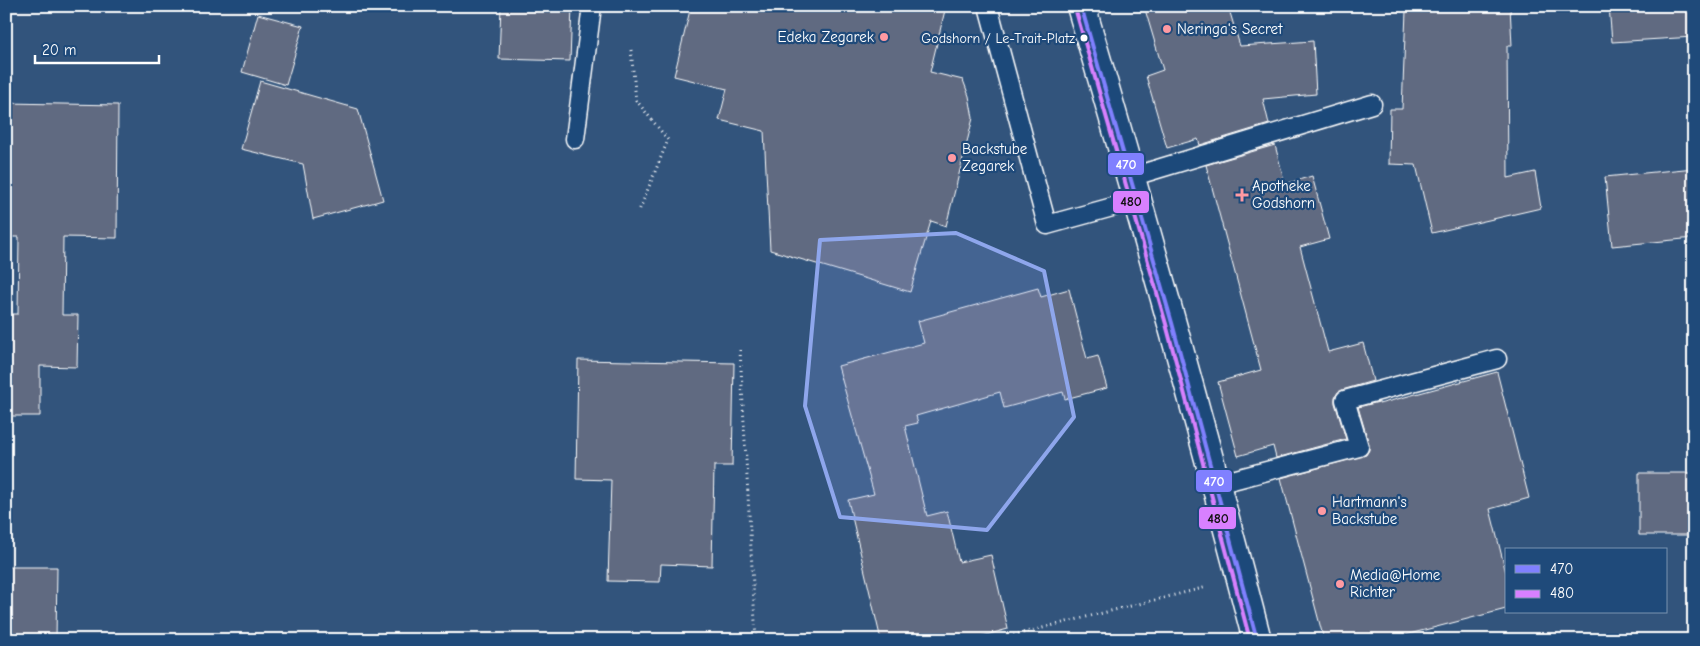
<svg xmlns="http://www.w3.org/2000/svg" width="1700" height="646" font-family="'Comic Neue',sans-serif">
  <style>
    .building { fill: #606a81; stroke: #fff }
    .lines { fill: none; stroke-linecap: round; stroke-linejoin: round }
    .service-casing { stroke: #fff; stroke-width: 21 }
    .minor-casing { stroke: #fff; stroke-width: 31 }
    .path { stroke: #fff; stroke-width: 3; stroke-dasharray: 1 4; stroke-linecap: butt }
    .service { stroke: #1f4a7a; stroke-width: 18 }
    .minor { stroke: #1f4a7a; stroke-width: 28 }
    .bus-1-casing { stroke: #1f4a7a; stroke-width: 8 }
    .bus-2-casing { stroke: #1f4a7a; stroke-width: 8 }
    .bus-1 { stroke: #8080ff; stroke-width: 4 }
    .bus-2 { stroke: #d880ff; stroke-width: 4 }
    .marked { fill: #8ea6ec; fill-opacity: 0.2; stroke: #8ea6ec; stroke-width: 4; stroke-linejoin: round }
    .poi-dot { fill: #ff9aa2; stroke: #1f4a7a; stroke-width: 2 }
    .bus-dot { fill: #fff; stroke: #1f4a7a; stroke-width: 2 }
    .labels { text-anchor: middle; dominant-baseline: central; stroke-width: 4.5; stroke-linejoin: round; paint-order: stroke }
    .bus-label { font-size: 14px; fill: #fff; stroke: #1f4a7a; text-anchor: end }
    .poi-label { font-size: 15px; fill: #fff; stroke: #1f4a7a; text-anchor: start }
    .line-badge { stroke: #1f4a7a; stroke-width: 2 }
    .badge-label { font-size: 14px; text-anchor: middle; font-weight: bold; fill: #fff }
    .pale-badge-label { font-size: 14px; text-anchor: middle; font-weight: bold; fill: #111 }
  </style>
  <rect width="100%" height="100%" fill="#32547c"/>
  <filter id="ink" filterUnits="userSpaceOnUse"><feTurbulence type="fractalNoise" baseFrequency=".02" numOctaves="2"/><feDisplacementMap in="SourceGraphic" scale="10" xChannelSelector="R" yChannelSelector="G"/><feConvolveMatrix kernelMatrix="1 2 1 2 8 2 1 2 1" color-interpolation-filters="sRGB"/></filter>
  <g filter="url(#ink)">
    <!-- building -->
    <path class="building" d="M501,6h71l-2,55 -71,-2z
      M691,6h255l-16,66 33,8 6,16 4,22 -27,108 -15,-5 -21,71 -140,-42 -6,-119 -45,-11 8,-31 -53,-13z
      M1144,6h84l12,40 73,-5 3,53 -53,5 6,25 -69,21 -2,-6 -31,9 -21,-72 17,-6z
      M1417,6h93l2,40h-5l1,132 27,-6 6,36 -109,25 -16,-68 -27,-1 1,-55h12l4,-98 11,-1z
      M1609,6h85v31l-82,5z
      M258,14l45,12 -17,59 -44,-13z
      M260,81l98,28 25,91 -70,19 -10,-55 -62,-15z
      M6,103l112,2 -1,133 -54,-1 -1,78h16l-1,52 -37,-1v50h-34v-102h12l1,-77h-13z
      M1275,145l10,39 27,-8 17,63 -29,8 28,105 35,-9 10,38 -31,9 -4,2 -3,5v6l11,36 -70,19 -3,-12 -35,10 -20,-74 43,-12 -55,-205z
      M1694,168v70l-82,8 -7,-69z
      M1038,288l3,9 28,-8 18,70 11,-3 9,32 -42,11 -2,-7 -59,16 -4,-16 -84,24 2,7 -13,3 22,90 20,-5 12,51 32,-7 17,74 -40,11h-87l-33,-140 26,-6 -36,-128 86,-23 -6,-22z
      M578,360l156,3 -2,103h-18l-2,100 -51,-2 -1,18 -52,-1 3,-101 -35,-1z
      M1497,372l32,126 -39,11 16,64v36l-120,31h-62l-43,-162 85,-23 3,-5v-6l-11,-37 21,-5v2z
      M1639,473h55v62h-55z
      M6,567h51l-1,73h-50z"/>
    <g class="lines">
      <defs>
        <path id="service" d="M988,6l59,219 91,-25
          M575,139l17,-133
          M1131,177l241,-73
          M1217,484l142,-37 -14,-47 152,-41"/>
        <path id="minor" d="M1081,6c62,211 121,422 176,634"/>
      </defs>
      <!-- service casing -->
      <use href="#service" class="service-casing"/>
      <!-- minor casing -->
      <use href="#minor" class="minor-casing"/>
      <!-- path -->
      <path class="path" d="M631,50l5,50 32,40 -29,71
        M740,350l16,290
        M994,640l213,-53"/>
      <!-- service -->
      <use href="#service" class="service"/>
      <!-- minor -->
      <use href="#minor" class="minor"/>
      <defs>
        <path id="bus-1" d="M1081,6l91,317 85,317"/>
        <path id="bus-2" d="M1075,8l91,316 84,316"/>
      </defs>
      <!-- bus-1 casing -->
      <use href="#bus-1" class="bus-1-casing"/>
      <!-- bus-2 casing -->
      <use href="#bus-2" class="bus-2-casing"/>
      <!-- bus-1 -->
      <use href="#bus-1" class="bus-1"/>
      <!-- bus-2 -->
      <use href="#bus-2" class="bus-2"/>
    </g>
  </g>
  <!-- marked area -->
  <path class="marked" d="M956,233l88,38 30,146 -87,113 -147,-13 -35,-111 15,-166z"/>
  <!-- markers -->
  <g class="poi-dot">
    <circle cx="1167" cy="29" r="5"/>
    <circle cx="884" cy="37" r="5"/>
    <circle cx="952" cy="158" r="5"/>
    <path d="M1239.5 187.5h5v5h5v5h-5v5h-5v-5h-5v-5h5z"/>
    <circle cx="1322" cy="511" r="5"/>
    <circle cx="1340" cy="584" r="5"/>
  </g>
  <circle class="bus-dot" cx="1084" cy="38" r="4.5"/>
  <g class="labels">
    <!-- bus labels -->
    <g class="bus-label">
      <text x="1075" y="38">Godshorn / Le-Trait-Platz</text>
    </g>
    <!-- poi labels -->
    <g class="poi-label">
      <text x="1177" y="29">Neringa's Secret</text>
      <text x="874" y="37" text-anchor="end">Edeka Zegarek</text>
      <text x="962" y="149">Backstube<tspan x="962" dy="17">Zegarek</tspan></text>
      <text x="1252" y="186">Apotheke<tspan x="1252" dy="17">Godshorn</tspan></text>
      <text x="1332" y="502">Hartmann's<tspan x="1332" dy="17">Backstube</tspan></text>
      <text x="1350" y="575">Media@Home<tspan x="1350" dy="17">Richter</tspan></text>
    </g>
  </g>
  <g class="line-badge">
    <rect x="1107" y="152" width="38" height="24" rx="5" fill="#8080ff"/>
    <rect x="1112" y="190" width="38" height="24" rx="5" fill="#d880ff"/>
    <rect x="1195" y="469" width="38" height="24" rx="5" fill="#8080ff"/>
    <rect x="1198" y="506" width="39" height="24" rx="5" fill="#d880ff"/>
  </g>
  <g class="badge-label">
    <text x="1126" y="169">470</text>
    <text x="1214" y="486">470</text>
  </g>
  <g class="pale-badge-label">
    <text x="1131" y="206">480</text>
    <text x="1218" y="523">480</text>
  </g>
  <!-- margin -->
  <rect width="1700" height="646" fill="none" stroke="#1f4a7a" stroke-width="25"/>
  <rect x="12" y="12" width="1675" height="621" fill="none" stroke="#fff" stroke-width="2" filter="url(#ink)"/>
  <!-- legend -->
  <rect x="1505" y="548" width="162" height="65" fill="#1f4a7a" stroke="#7992af"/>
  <rect x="1515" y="565" width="25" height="8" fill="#8080ff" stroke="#7992af"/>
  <text x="1550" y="574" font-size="15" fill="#ffffff">470</text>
  <rect x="1515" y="590" width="25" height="8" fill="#d880ff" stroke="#7992af"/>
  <text x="1550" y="598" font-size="15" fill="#ffffff">480</text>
  <!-- scale -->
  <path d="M35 55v8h124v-8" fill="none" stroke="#ffffff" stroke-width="2.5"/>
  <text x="42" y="55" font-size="15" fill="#ffffff" stroke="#1f4a7a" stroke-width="4" paint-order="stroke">20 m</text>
</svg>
